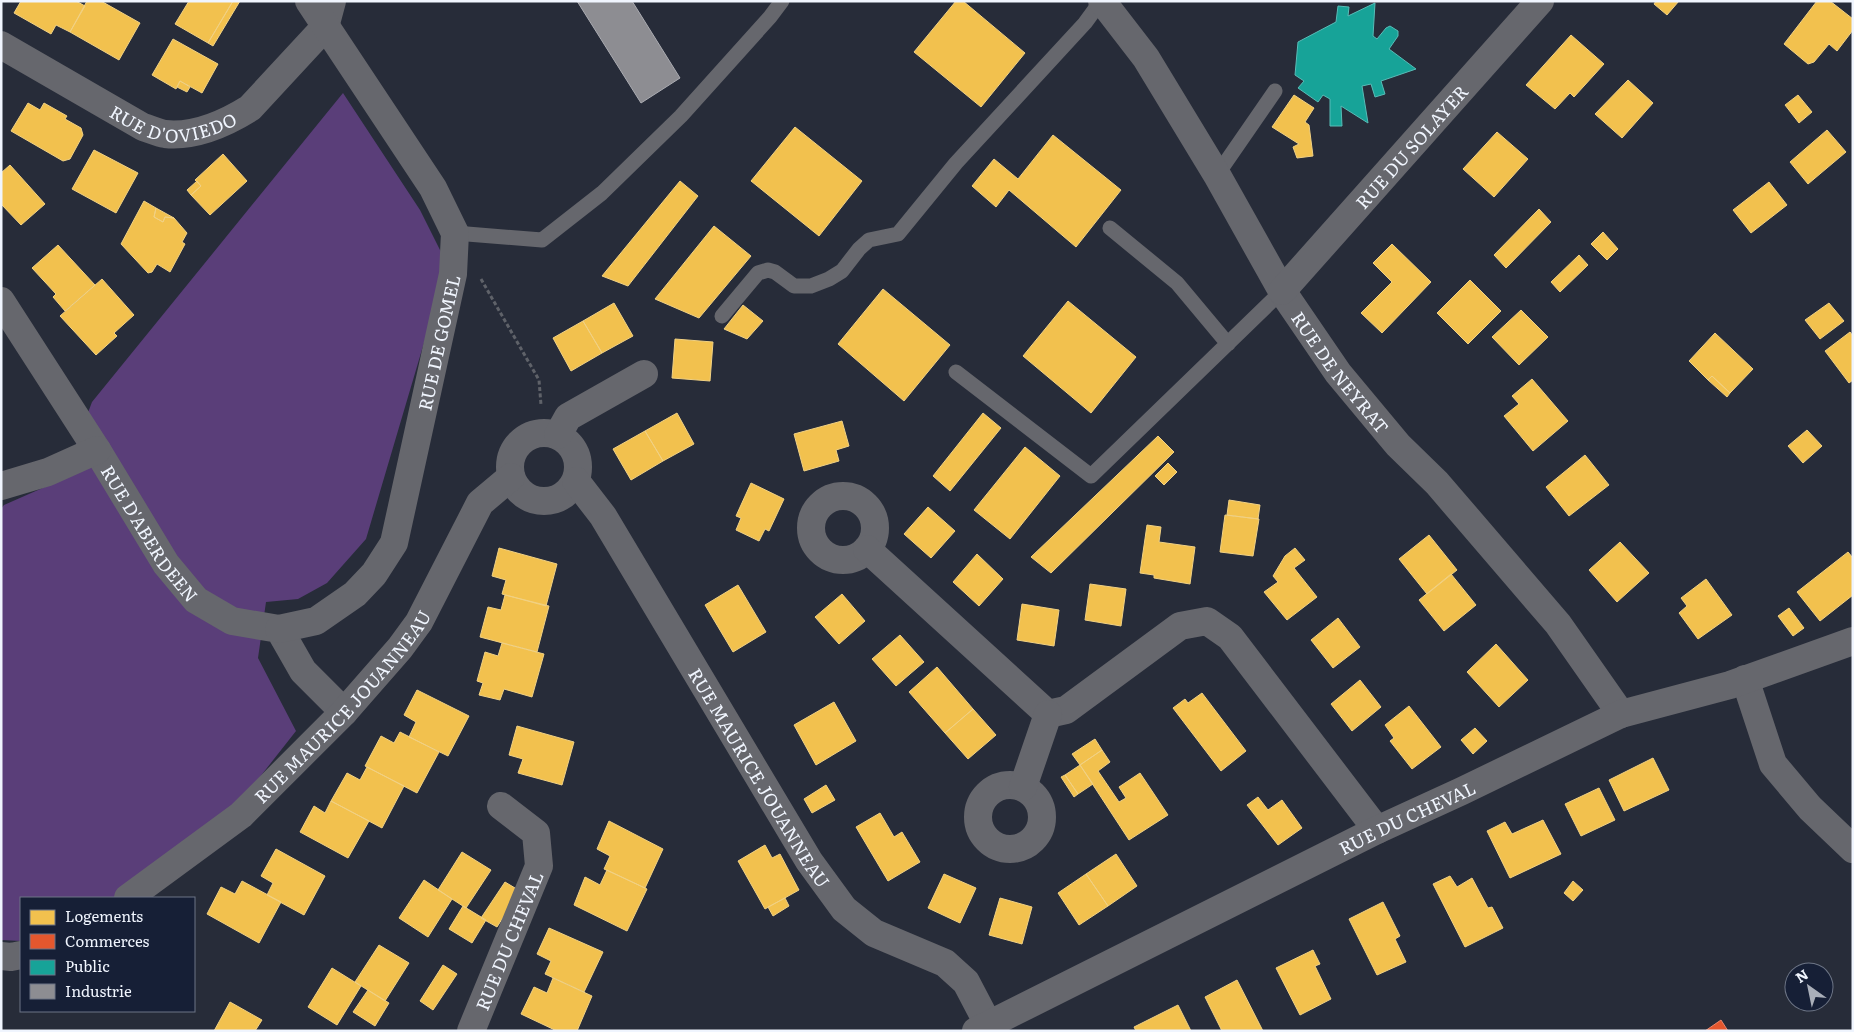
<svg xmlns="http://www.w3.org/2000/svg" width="1854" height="1032" font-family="Literata,serif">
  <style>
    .green { fill: #5a3e79 }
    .homes { fill: #f2c14e; stroke: #f1d183 }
    .shops { fill: #e4572e; stroke: #e8866c }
    .public { fill: #17a398; stroke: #58bcb7 }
    .industry { fill: #8d8d92; stroke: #abacb2 }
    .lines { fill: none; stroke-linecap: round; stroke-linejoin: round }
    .path { stroke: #5f6269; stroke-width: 3; stroke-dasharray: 4 2.5; stroke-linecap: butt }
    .service { stroke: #66676d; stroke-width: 15 }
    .minor { stroke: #66676d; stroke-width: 28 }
    .labels { text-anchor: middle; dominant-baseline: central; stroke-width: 5; stroke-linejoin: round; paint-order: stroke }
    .street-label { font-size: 18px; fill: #f0f5fe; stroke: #161f36 }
  </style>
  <rect width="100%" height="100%" fill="#272c39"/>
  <!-- green -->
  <path class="green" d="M343,93l77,117 21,42 -2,40 -73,247 -39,44 -29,16 -32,3 -8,56 38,73 -59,75 -124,92h-92v43l-20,-1v-431l3,-4 59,-26 29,-77z"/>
  <!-- homes -->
  <path class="homes" d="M21,1h55l9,5 -15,26 -14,-7 -5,9 -37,-21z
    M87,1h14l39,22 -21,37 -49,-28z
    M189,1h44l-25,42 -33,-19z
    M233,1h7l-27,45 -5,-3z
    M956,1h7l62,52 -44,54 -67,-55z
    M1656,1h23l-12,14 -13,-11z
    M1817,1h13l23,18v11l-16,21 -8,-7 -15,18 -6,2 -24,-20z
    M1571,35l33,29 -30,33 -4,-4 -15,16 -29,-24z
    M173,39l45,25 -16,29 -22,-12 -4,8 -24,-14z
    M1628,80l25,23 -31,35 -27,-24z
    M180,81l10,6 -3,5 -10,-5z
    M1294,95l20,13 -9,14 4,3 4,31 -16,2 -4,-11 6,-3 -27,-17z
    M1798,95l14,17 -13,11 -14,-18z
    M28,103l12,7 4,-7 23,13 -2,3 16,9 2,7 -13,24 -7,2 -52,-30z
    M795,127l67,54 -43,55 -68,-55z
    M1827,130l19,22 -38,32 -18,-22z
    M1497,132l31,27 -34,38 -31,-28z
    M1053,135l68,55 -45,57 -67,-57 -13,17 -24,-21 22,-27 24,20z
    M94,150l44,23 -22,40 -44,-24z
    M223,154l24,27 -37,34 -19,-20 10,-9 -6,-6z
    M10,165l35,39 -24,21 -20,-21v-31z
    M197,181l4,5 -10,9 -4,-5z
    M680,181l18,15 -70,90 -26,-10z
    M1769,182l18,23 -36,28 -18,-23z
    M144,201l12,7 -2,9 9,5 2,-5 9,1 13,15 -5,9 3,2 -15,28 -13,-8 -5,8 -4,1 -27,-29z
    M156,208l18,10 -9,-1 -2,5 -9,-5z
    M1539,209l12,13 -45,46 -12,-13z
    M714,226l37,30 -52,62 -44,-19z
    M1603,232l15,17 -11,11 -16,-16z
    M1392,244l39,38 -49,51 -21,-20 31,-31 -19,-19z
    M58,245l37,40 -30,26 -12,-14 3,-3 -24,-26z
    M1579,255l9,10 -28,27 -9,-10z
    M102,279l32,36 -20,18 3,3 -21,19 -36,-39z
    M1470,280l31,31 -33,33 -31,-31z
    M883,289l67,56 -46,56 -66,-57z
    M1068,301l68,56 -45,56 -68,-57z
    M614,303l19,33 -31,17 -19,-32z
    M1829,303l15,18 -24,18 -15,-19z
    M743,305l20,16 -16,18 -23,-10z
    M1521,310l27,27 -29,28 -27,-28z
    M583,321l19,32 -31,18 -18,-33z
    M1850,332l3,4v44l-4,3 -24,-32z
    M1715,333l38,36 -23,24 -18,-17 -4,4 -19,-19z
    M675,339l38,3 -3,39 -38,-3z
    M1712,376l18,17 -3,4 -19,-17z
    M1532,379l36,42 -35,30 -29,-35 15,-12 -7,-8z
    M677,413l17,31 -31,17 -18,-30z
    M983,413l18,15 -51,63 -17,-15z
    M842,421l7,25 -13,4 3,11 -35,10 -10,-37z
    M1807,430l15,16 -19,17 -15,-17z
    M645,431l18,30 -32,19 -18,-31z
    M1158,436l16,16 -123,121 -20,-16z
    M1025,447l35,29 -50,63 -36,-29z
    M1585,455l24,30 -40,31 -23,-29z
    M1168,463l9,9 -13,13 -9,-9z
    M751,483l33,16 -15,32 -4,-2 -6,12 -23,-11 5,-12 -5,-2z
    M1229,500l31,5 -2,14 -31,-4z
    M928,507l27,24 -24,27 -27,-24z
    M1225,515l34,4 -6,37 -33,-4z
    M1147,525l14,2 -2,15 36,5 -5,37 -36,-6v-3l-14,-2z
    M1429,535l28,35 -30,24 -28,-35z
    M1620,542l29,31 -32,29 -28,-32z
    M499,548l58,16 -11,42 -44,-12 4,-14 -14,-4z
    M1295,548l10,12 -11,8 23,29 -30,23 -23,-28 14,-10 -5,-6 12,-20z
    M1848,552l5,6v37l-33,26 -23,-29z
    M977,554l26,25 -24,27 -26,-24z
    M1451,574l25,31 -32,26 -25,-31z
    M1706,579l26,36 -34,24 -19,-26 8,-7 -6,-8z
    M1090,584l36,5 -5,37 -36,-6z
    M738,585l28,47 -33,20 -28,-47z
    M842,594l23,27 -26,23 -24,-27z
    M505,595l44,11 -12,46 -57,-15 8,-30 13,3z
    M1022,604l37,6 -5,36 -37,-6z
    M1789,608l15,20 -11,8 -15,-20z
    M1338,618l22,29 -27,21 -22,-28z
    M900,635l24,27 -28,24 -24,-27z
    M502,643l42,11 -12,43 -28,-8 -4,11 -21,-5 4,-12 -6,-2 8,-29 13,4z
    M1496,644l32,36 -29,27 -32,-35z
    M937,667l36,42 -28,24 -36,-41z
    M1360,680l21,27 -29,24 -21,-27z
    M417,690l52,26 -21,40 -39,-19 7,-15 -12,-7z
    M1202,693l44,58 -25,20 -48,-63 12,-9 3,4z
    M834,702l22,39 -40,24 -22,-40z
    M1409,706l32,41 -29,22 -22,-28 4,-3 -9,-13z
    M973,709l23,26 -28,24 -23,-26z
    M517,726l57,16 -12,43 -44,-12 5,-14 -14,-4z
    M1475,728l12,13 -14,13 -12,-14z
    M400,732l39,20 -22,41 -52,-27 16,-30 13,7z
    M1095,739l7,11 -22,15 -8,-11z
    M1102,750l8,12 -12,9 21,31 7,-4 -7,-11 21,-14 28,42 -39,25 -49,-75z
    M1653,758l16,32 -45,21 -15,-31z
    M1080,765l13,19 -15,10 -13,-19z
    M367,767l37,19 -22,42 -51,-27 16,-28 13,7z
    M1065,775l13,19 -4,3 -13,-20z
    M826,785l9,15 -23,13 -8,-14z
    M1599,788l16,32 -34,16 -16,-32z
    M1258,797l10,13 14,-10 20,28 -24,17 -31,-40z
    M331,801l38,20 -21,37 -48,-26 14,-26 11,7z
    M880,813l14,24 8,-5 18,30 -32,19 -32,-54z
    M1543,820l18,34 -51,24 -23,-47 18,-9 7,12z
    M609,821l54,28 -18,39 -41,-19 6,-13 -13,-7z
    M765,845l7,13 8,-4 19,36 -34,19 -27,-48z
    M276,849l49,27 -21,39 -37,-20 6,-12 -12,-7z
    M462,852l29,18 -25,38 -28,-18z
    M1116,854l21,32 -29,20 -22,-32z
    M607,870l40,19 -20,42 -53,-26 11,-28 15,8z
    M944,874l32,14 -16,35 -32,-15z
    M1086,874l22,32 -29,19 -21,-32z
    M1450,876l7,11 15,-9 16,30 4,-1 11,21 -38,19 -32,-63z
    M424,880l28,19 -24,38 -29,-19z
    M242,881l39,21 -22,41 -52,-29 14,-27 14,7z
    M1573,881l10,9 -10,11 -9,-8z
    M505,882l15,9 -23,36 -16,-9z
    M785,898l4,8 -16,10 -5,-9z
    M1000,898l32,9 -10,37 -33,-9z
    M1383,902l17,34 -5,3 11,23 -29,13 -28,-56z
    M463,906l23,14 -14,23 -23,-14z
    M549,928l54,24 -19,40 -39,-18 6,-13 -14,-7z
    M379,945l30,18 -24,38 -30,-19z
    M1313,950l7,14 -5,2 16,33 -31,16 -24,-47z
    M443,965l14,9 -24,36 -13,-9z
    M332,968l29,18 -24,39 -29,-18z
    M553,978l39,18 -15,35h-20l-36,-17 13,-27 13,6z
    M1237,980l26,51h-41l-17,-34z
    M368,990l21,13 -14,23 -22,-14z
    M230,1002l32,18 -7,11h-41z
    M1178,1005l13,26h-55l-2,-4z"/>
  <!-- shops -->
  <path class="shops" d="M1721,1020l7,11h-23z"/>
  <!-- public -->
  <path class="public" d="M1375,3l-2,33 4,3 9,-11 4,-2 8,5v5l-9,13 27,20 -35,12 4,13 -10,3 -4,-13 -9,2 6,37 -27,-17 1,20h-12v-27l-7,-4 -5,7 -20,-14 6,-7 -9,-6 3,-33 38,-20 2,-16 11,1 -1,9z"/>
  <!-- industry -->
  <path class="industry" d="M577,1h55l48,77 -39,25z"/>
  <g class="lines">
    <!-- path -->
    <path class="path" d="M481,279l58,101 2,25"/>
    <!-- service -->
    <path class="service" d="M1217,175l58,-84
      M1110,228l67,55 51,61
      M455,233l87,7 60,-47 79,-77 89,-99 12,-16
      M722,316l36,-43 10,-3 7,2 19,14h17l18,-7 13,-8 17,-22 10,-9 29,-6 58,-71 129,-140 16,-22
      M956,372l135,104 191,-185"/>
    <!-- minor -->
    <g class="minor">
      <path id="s1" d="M1102,1l44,57 71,117 65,116 56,82 60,72 39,38 121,141 63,90"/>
      <path id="s2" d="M1,45l142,82c7,2 15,6 22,7 29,3 61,-11 85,-26l75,-81 7,-26"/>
      <path id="s3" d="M1282,291l258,-290"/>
      <path id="s4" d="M1,301l96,149 69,114 30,36 36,21 47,8 24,42 41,41"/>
      <circle cx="544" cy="467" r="34"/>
      <path d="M558,435l10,-18 76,-43"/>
      <path id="s5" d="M576,481l27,35 206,345 35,48 30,24 71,30 21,19 22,42"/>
      <path d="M1,486l47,-14 49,-22"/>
      <circle cx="843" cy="528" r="32"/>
      <path d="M867,549l181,165 18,-4 114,-84 27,-5 23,16 147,193"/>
      <path id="s6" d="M279,629l37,-8 39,-27 19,-20 20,-31 59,-269 2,-41 -22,-45 -124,-187"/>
      <path d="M1745,679l28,85 37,44 43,41"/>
      <circle cx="1010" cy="817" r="32"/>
      <path d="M1023,787l25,-73"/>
      <path id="s7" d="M128,898l113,-83 103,-103 56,-64 19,-26 61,-119 31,-26"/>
      <path d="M1,956l10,1 10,-2"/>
      <path id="s8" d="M471,1031l68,-165 -3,-33 -35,-27"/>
      <path id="s9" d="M976,1031l401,-201 85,-39 159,-77 109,-29 123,-44"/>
    </g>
  </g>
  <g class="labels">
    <!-- street labels -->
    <g class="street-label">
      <text stroke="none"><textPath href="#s2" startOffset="194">RUE D'OVIEDO</textPath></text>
      <text stroke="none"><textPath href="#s3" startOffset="194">RUE DU SOLAYER</textPath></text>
      <text stroke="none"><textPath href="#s6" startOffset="355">RUE DE GOMEL</textPath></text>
      <text stroke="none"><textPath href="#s1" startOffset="442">RUE DE NEYRAT</textPath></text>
      <text stroke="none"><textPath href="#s4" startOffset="276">RUE D'ABERDEEN</textPath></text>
      <text stroke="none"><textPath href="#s7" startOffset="289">RUE MAURICE JOUANNEAU</textPath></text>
      <text stroke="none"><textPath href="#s5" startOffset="349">RUE MAURICE JOUANNEAU</textPath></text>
      <text stroke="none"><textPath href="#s9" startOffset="481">RUE DU CHEVAL</textPath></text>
      <text stroke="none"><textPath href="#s8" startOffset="98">RUE DU CHEVAL</textPath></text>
    </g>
  </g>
  <!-- border -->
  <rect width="1854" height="1032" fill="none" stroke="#f0f5fe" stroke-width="5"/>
  <!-- legend -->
  <rect x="20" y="897" width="175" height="115" fill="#161f36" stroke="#6d7586"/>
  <rect x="30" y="910" width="25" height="15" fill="#f2c14e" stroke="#6d7586"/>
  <text x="65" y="922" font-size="15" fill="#f0f5fe">Logements</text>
  <rect x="30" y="934" width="25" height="15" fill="#e4572e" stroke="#6d7586"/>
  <text x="65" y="947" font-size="15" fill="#f0f5fe">Commerces</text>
  <rect x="30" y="960" width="25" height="15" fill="#17a398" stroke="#6d7586"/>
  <text x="65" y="972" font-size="15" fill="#f0f5fe">Public</text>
  <rect x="30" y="984" width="25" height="15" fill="#8d8d92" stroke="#6d7586"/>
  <text x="65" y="997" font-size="15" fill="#f0f5fe">Industrie</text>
  <!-- north arrow -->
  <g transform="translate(1809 987) rotate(327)"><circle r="24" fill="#161f36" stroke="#6d7586"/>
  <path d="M0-4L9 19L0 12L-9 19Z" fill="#aaafb9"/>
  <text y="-8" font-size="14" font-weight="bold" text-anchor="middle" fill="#f0f5fe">N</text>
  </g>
</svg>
